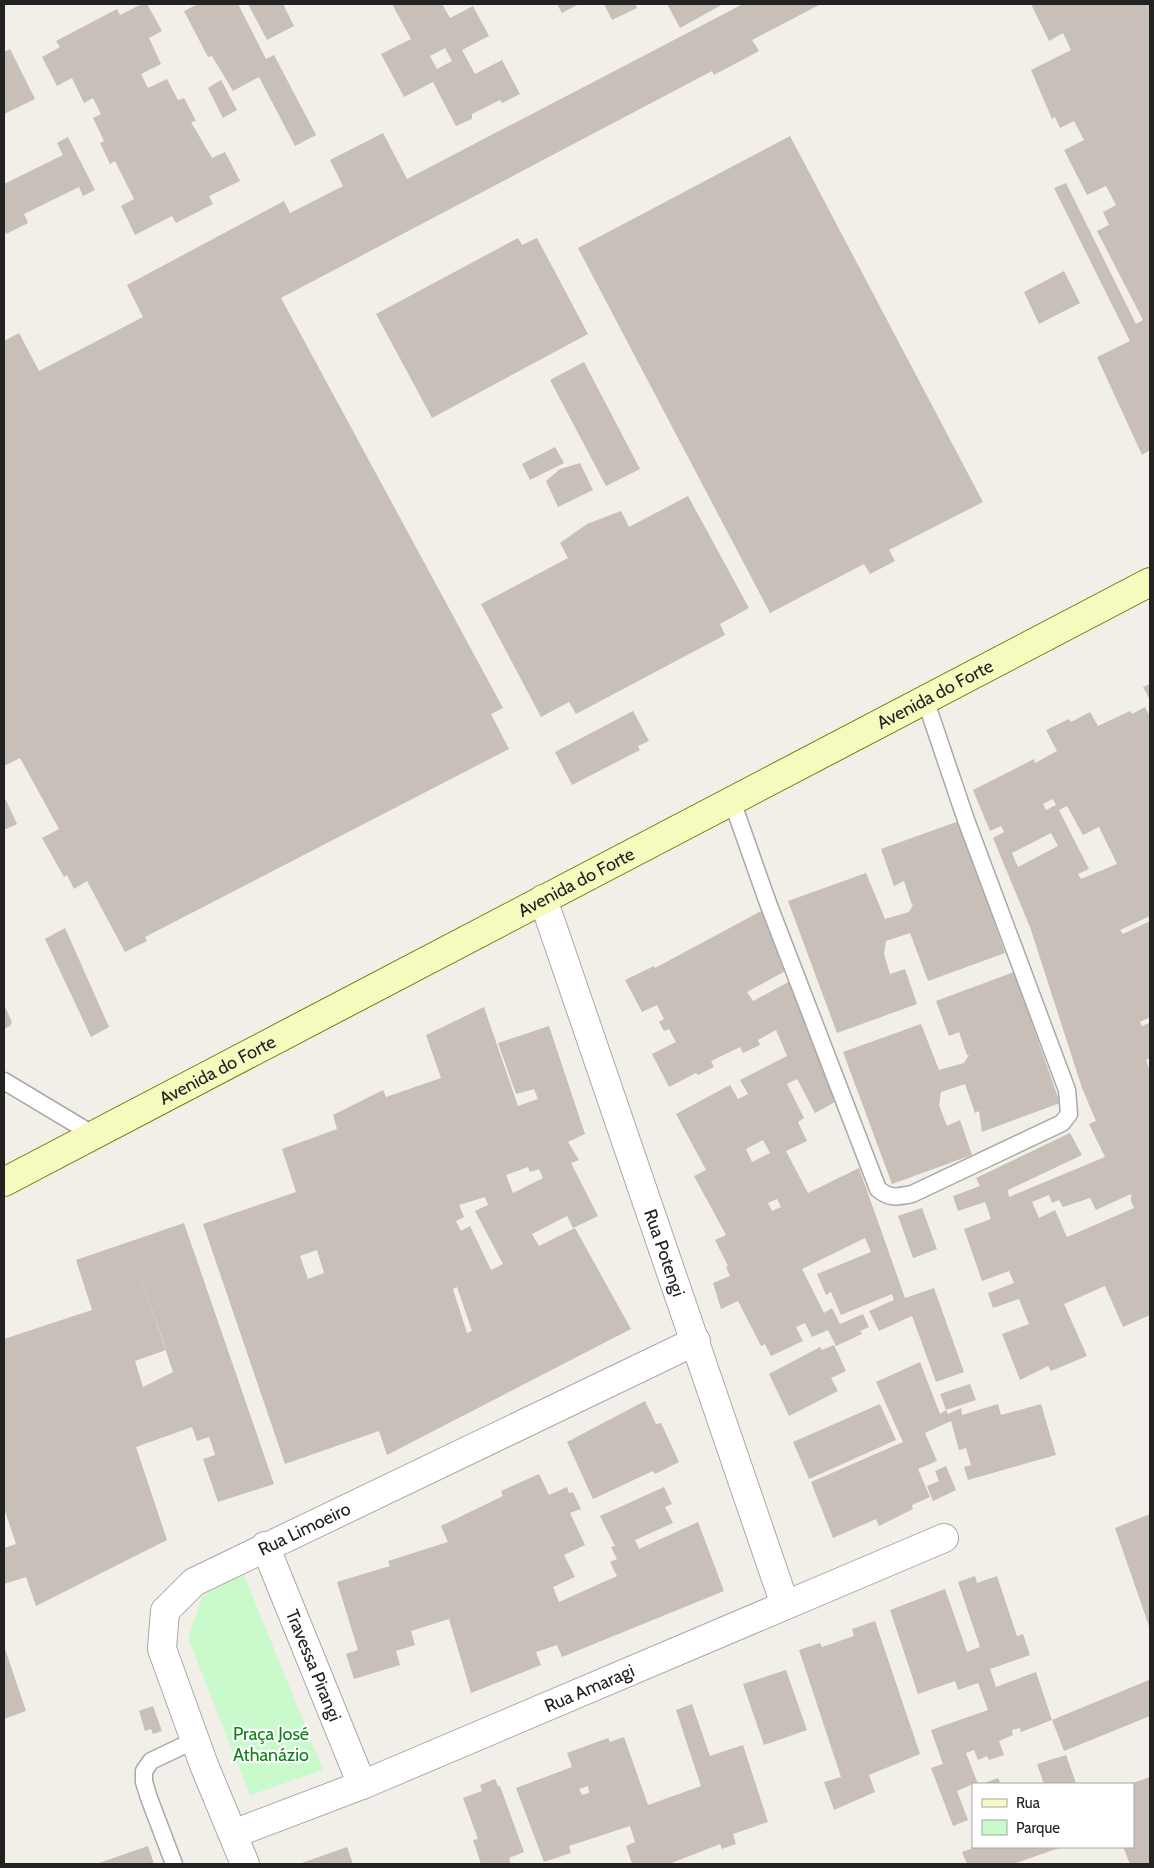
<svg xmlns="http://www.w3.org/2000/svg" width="1154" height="1868" font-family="Cabin,sans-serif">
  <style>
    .park { fill: #c8facc }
    .building { fill: #c7bfb8; fill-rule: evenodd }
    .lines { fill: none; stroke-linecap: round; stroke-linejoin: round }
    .lane-casing { stroke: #a9a9a9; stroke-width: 19 }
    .street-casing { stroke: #a9a9a9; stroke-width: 30 }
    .secondary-casing { stroke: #707d05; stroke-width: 30 }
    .lane { stroke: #fff; stroke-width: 16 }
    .street { stroke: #fff; stroke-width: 28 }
    .secondary { stroke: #f7fabf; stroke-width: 28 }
    .labels { text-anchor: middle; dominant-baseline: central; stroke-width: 4.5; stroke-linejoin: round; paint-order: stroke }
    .street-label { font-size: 18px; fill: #222; stroke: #fff }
    .park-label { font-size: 18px; fill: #0c8416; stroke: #fff }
  </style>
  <rect width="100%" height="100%" fill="#f2efe9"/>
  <!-- park -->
  <path class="park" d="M243,1572l80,198 -73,25 -62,-157 14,-41z"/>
  <!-- building -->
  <path class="building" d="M142,4h5l15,27 -13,7 12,26 -20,10 7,14 19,-9 11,21 6,-2 12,23 -5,1 21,36 13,-6 15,29 -31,15 4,8 -37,19 -4,-7 -37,19 -14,-29 13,-7 -19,-38 -5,3 -10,-21 4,-2 -11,-23 8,-4 -8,-16 -9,5 -12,-25 -15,8 -15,-29 18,-10 -4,-6 19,-10 42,-22 3,6z
    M198,4h40l28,55 8,-4 42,80 -21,11 -36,-69 -26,14 -21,-35 -4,1 -24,-46z
    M248,4h35l11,22 -27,14z
    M392,4h50l8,14 23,-12 16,30 -27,14 13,24 27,-14 18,34 -18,9 -2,-3 -28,14v5l-16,7 -23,-44 -29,15 -23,-43 30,-15zM445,48l7,13 -15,8 -7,-13z
    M557,4h22l-17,9z
    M604,4h31l2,4 -25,12z
    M667,4h56l-43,24z
    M743,4h78l-69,36 7,11 -45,24 -2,-4 -431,227 222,410 -12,6 18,35 -364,188 2,4 -22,11 -38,-71 -13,8 -7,-14 -3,2 -22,-39 17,-9 -39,-71 -16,8v-425l15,-8 20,38 104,-54 -16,-32 157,-84 6,12 53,-27 -13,-26 53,-27 24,46z
    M1031,4h119v446l-8,5 -45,-98 33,-16 -76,-153 12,-5 70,141 7,-4 -46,-89 12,-6 -6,-13 13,-7 -10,-19 -19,9 -23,-45 20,-10 -10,-19 -14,7 -5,-11 -3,2 -21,-49 40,-20 -8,-17 -14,8z
    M10,49l25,50 -31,15v-62z
    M221,80l16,30 -14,8 -15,-30z
    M790,136l193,366 -94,48 6,11 -25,13 -6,-10 -94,49 -192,-365z
    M68,137l27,53 -12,6 -4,-9 -55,27 4,9 -22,11 -2,-6v-44l59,-29 -6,-12z
    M518,238l4,7 15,-7 51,96 -156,84 -56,-104z
    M1064,271l16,32 -41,21 -15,-32z
    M584,362l56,107 -34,17 -56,-106z
    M555,447l9,16 -34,17 -8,-16z
    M580,463l13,27 -35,17 -12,-26 14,-12z
    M688,496l61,112 -29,16 5,11 -149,79 -7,-12 -28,15 -60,-113 87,-46 -8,-15 27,-19 34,-13 8,16z
    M1150,684v16l-7,-13z
    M1145,707l5,10v199l-30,14 3,4 27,-13v96l-10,5 2,4 7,-3 1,3v32l-4,2 4,12v243l-27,12 -18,-41 -41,18 23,52 -36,15 -3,-5 -28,14 -18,-46 27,-10 -10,-25 -26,9 -5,-15 26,-10 -5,-12 -27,10 -18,-52 27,-10 -4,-12 -2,-5 -27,9 -5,-15 27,-10 -4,-8 94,-45 12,22 -74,35 1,7 96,-40 -16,-33 7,-3 -14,-33 -52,-161 -37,-89 11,-6 -3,-6 -11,5 -17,-41 61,-31 1,4 22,-12 -11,-21 23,-11 2,3 19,-10 8,14 32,-15 2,3zM1053,799l3,6 -10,5 -3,-6zM1067,806l16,29 16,-8 18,37 -36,15 -3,-5 11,-5 -30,-59zM1051,833l7,13 -40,21 -6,-14zM1131,1194v7l3,7 -67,29 -12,-27 -16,8 -7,-16 17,-7 3,8 7,-3 4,7 27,-9 6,12z
    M633,711l16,30 -11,5 2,4 -68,35 -17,-33z
    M4,796l13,28 -13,6z
    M959,821l46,132 -77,28 -18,-48 -24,8 -2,13 6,20 15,-5 12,35 -80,29 -49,-132 78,-28 19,46 24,-7 5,-9 -2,2 -8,-24 -10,5 -13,-37z
    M767,908l22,61 -42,23 6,9 39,-21 43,122 -20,11 -18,-34 -10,5 17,34 -6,4 9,19 -21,10 22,42 51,-25 46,130 29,-10 30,84 -28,10 -24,-66 -33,15 -10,-20 25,-11 -2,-6 -51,21 -10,-23 -5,3 -9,-21 54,-22 -6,-14 -63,31 22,44 8,-5 8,16 23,-10 6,13 -9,4 2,3 -26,12 -8,-16 -16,7 -7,-14 -9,4 7,14 -32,15 -6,-12 -4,2 -23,-45 -17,8 -8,-26 17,-7 -4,-9 2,-1 -13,-26 11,-5 -32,-59 12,-6 -30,-56 54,-29 8,14 10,-5 -8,-14 47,-24 -11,-26 -18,10 2,5 -17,8 -3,-6 -29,14 3,6 -16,8 -2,-2 -27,14 -17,-33 24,-12 -7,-13 -5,2 -5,-9 5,-3 -7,-14 -15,7 -17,-32 29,-14 1,2zM763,1140l7,13 -18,9 -6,-13zM777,1199l4,8 -9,4 -4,-8z
    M65,928l44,99 -18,10 -46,-98z
    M1014,972l46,131 -78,29 -3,-21 -4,2 -10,-29 -24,8 -2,13 8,21 13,-6 12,35 -80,29 -49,-132 78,-28 18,46 25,-7 5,-8h-2l-8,-23 -10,4 -13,-35z
    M4,1005l8,17 -2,4 -6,3z
    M484,1007l34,99 20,-7 -4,-10 -18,5 -18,-51 51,-17 36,108 -17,8 11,18 -8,3 27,53 -25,12 -6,-12 -35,18 7,12 36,-18 56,101 -244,126 -8,-24 -94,33 -82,-240 93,-32 -14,-43 55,-20 -4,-14 50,-25 3,7 55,-19 -15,-43zM528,1167l2,5 9,-3 4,9 -30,15 -7,-18zM485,1197l3,8 -13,6 28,53 -12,6 -21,-44 -9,5 -5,-10 8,-4 -5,-12zM317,1250l7,23 -16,6 -8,-23zM457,1287l15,44 -5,2 -14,-44z
    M922,1208l15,41 -24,9 -15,-42z
    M184,1223l90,261 -56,18 -15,-43 12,-4 -3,-10 -3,-8 -12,4 -5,-14 -56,20 31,93 -131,66 -10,-29 -22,7v-36l12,-4 -12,-36v-169l88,-29 -16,-50zM134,1257l39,115 -30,15 -8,-26 31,-11z
    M834,1345l12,26 -15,7 7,13 -49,25 -20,-42 51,-27 2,3z
    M920,1362l20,52 6,-4 2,4 13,-6 1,7 36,-11 3,11 40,-11 15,51 -88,25 -4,-13 7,-2 -5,-17 -7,2 -8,-29 -26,12 12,28 -19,8 12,28 -18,8 1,4 -34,17 -3,-7 -43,19 -22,-56 92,-40 -27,-60z
    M970,1384l6,16 -30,10 -6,-16z
    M645,1401l11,23 5,-1 18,39 -24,12 -2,-3 -60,28 -26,-57z
    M880,1404l16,36 -87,39 -16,-37z
    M946,1466l10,24 -23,11 -6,-15 12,-5 -4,-10z
    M539,1474l10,21 18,-8 2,6 4,-1 8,17 -11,4 15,32 -21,10 11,22 -22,10 6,15 58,-26 -7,-14 7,-3 -6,-12 4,-1 -15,-30 64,-29 8,17 -7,3 8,16 -38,17 4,9 59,-27 26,69 -162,66 -5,-12 -21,7 5,13 -70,28 -22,-74 -38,12 4,14 -19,6 4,14 -46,14 -8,-25 12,-4 -21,-68 53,-16 -2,-5 60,-19 -7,-16 62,-30 -2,-5z
    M1150,1514v115l-35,-101z
    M975,1576l2,7 20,-7 20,60 6,-2 7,21 -40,14 6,18 40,-15 16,48 97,-40 1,36 -86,35 -12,-31 -31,12 -1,-4 -8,2 1,5 -14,6 5,14 -15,5 -2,-4 -9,4 -4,-10 -8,3 12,31h-5l-16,7 11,29 -15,6 -22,-58 12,-4 -12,-34 57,-20 -10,-27 -20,7 -3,-9 -37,13 -28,-84 55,-21 22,63 13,-5 -22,-65z
    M875,1621l45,133 -51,21 6,17 -41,18 -10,-28 17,-5 -42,-127 21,-7 2,4 32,-11 -2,-7z
    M4,1646l22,65 -22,8z
    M786,1670l21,60 -43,15 -21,-61z
    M692,1704l18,52 33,-11 25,77 -35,12 3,10 -14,5 -2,-5 -51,20h-37l-6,-18 9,-4 -5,-16 -61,20 2,7 -27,9 -28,-74 56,-21 -5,-14 41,-15 2,4 14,-5 24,68 53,-19 -25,-76zM588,1786l1,7 -7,2 -3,-6z
    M153,1706l9,25 -9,3 -2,-5 -6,2 -6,-20z
    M1066,1755l10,28 -32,1 -7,-20z
    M1150,1777v87h-20l-7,-17h10v-64z
    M998,1778l3,6h-20z
    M495,1779l3,7h2l24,66 -15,6 2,6h-30l-8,-24 5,-1 -15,-41 19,-7 -2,-6z
    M148,1846l6,18h-58z
    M347,1847l6,17h-54z
    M976,1847h86l-49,17h-46l-5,-12z"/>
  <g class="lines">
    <defs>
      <path id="lane" d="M732,801l36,102 110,286c12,10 19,8 34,5l150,-71 7,-9 -2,-24 -101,-270 -41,-121
        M4,1081l90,54
        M174,1864l-25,-66 -5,-16v-11l7,-10 44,-21"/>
      <g id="street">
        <path id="s1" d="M543,899l242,706"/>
        <path id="s2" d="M265,1546l97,239"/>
        <path id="s3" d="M233,1834l129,-49 582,-247"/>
        <path id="s4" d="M245,1864l-41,-99 -42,-116 3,-38 29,-29 502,-241"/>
      </g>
      <g id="secondary">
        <path id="s5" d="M4,1182l1146,-600"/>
      </g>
    </defs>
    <!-- lane casing -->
    <use href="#lane" class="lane-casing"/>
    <!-- street casing -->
    <use href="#street" class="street-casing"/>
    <!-- secondary casing -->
    <use href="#secondary" class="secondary-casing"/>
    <!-- lane -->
    <use href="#lane" class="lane"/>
    <!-- street -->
    <use href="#street" class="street"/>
    <!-- secondary -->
    <use href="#secondary" class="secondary"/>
  </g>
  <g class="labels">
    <!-- street labels -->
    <g class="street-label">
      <text stroke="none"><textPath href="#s5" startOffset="1051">Avenida do Forte</textPath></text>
      <text stroke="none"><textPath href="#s5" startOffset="646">Avenida do Forte</textPath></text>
      <text stroke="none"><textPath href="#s5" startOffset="241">Avenida do Forte</textPath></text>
      <text stroke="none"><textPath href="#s1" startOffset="374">Rua Potengi</textPath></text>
      <text stroke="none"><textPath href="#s4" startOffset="432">Rua Limoeiro</textPath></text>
      <text stroke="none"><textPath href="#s2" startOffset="129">Travessa Pirangi</textPath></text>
      <text stroke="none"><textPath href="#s3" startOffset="385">Rua Amaragi</textPath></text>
    </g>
    <!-- park labels -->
    <g class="park-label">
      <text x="271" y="1734">Praça José<tspan x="271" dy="21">Athanázio</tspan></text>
    </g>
  </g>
  <!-- border -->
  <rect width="1154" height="1868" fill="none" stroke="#222222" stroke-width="10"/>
  <!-- legend -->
  <rect x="972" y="1783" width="162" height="65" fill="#ffffff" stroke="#a7a7a7"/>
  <rect x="982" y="1799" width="25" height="8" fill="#f7fabf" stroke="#a7a7a7"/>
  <text x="1016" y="1808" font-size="15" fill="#222222">Rua</text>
  <rect x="982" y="1820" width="25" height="15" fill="#c8facc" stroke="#a7a7a7"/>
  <text x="1016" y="1833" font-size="15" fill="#222222">Parque</text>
</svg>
